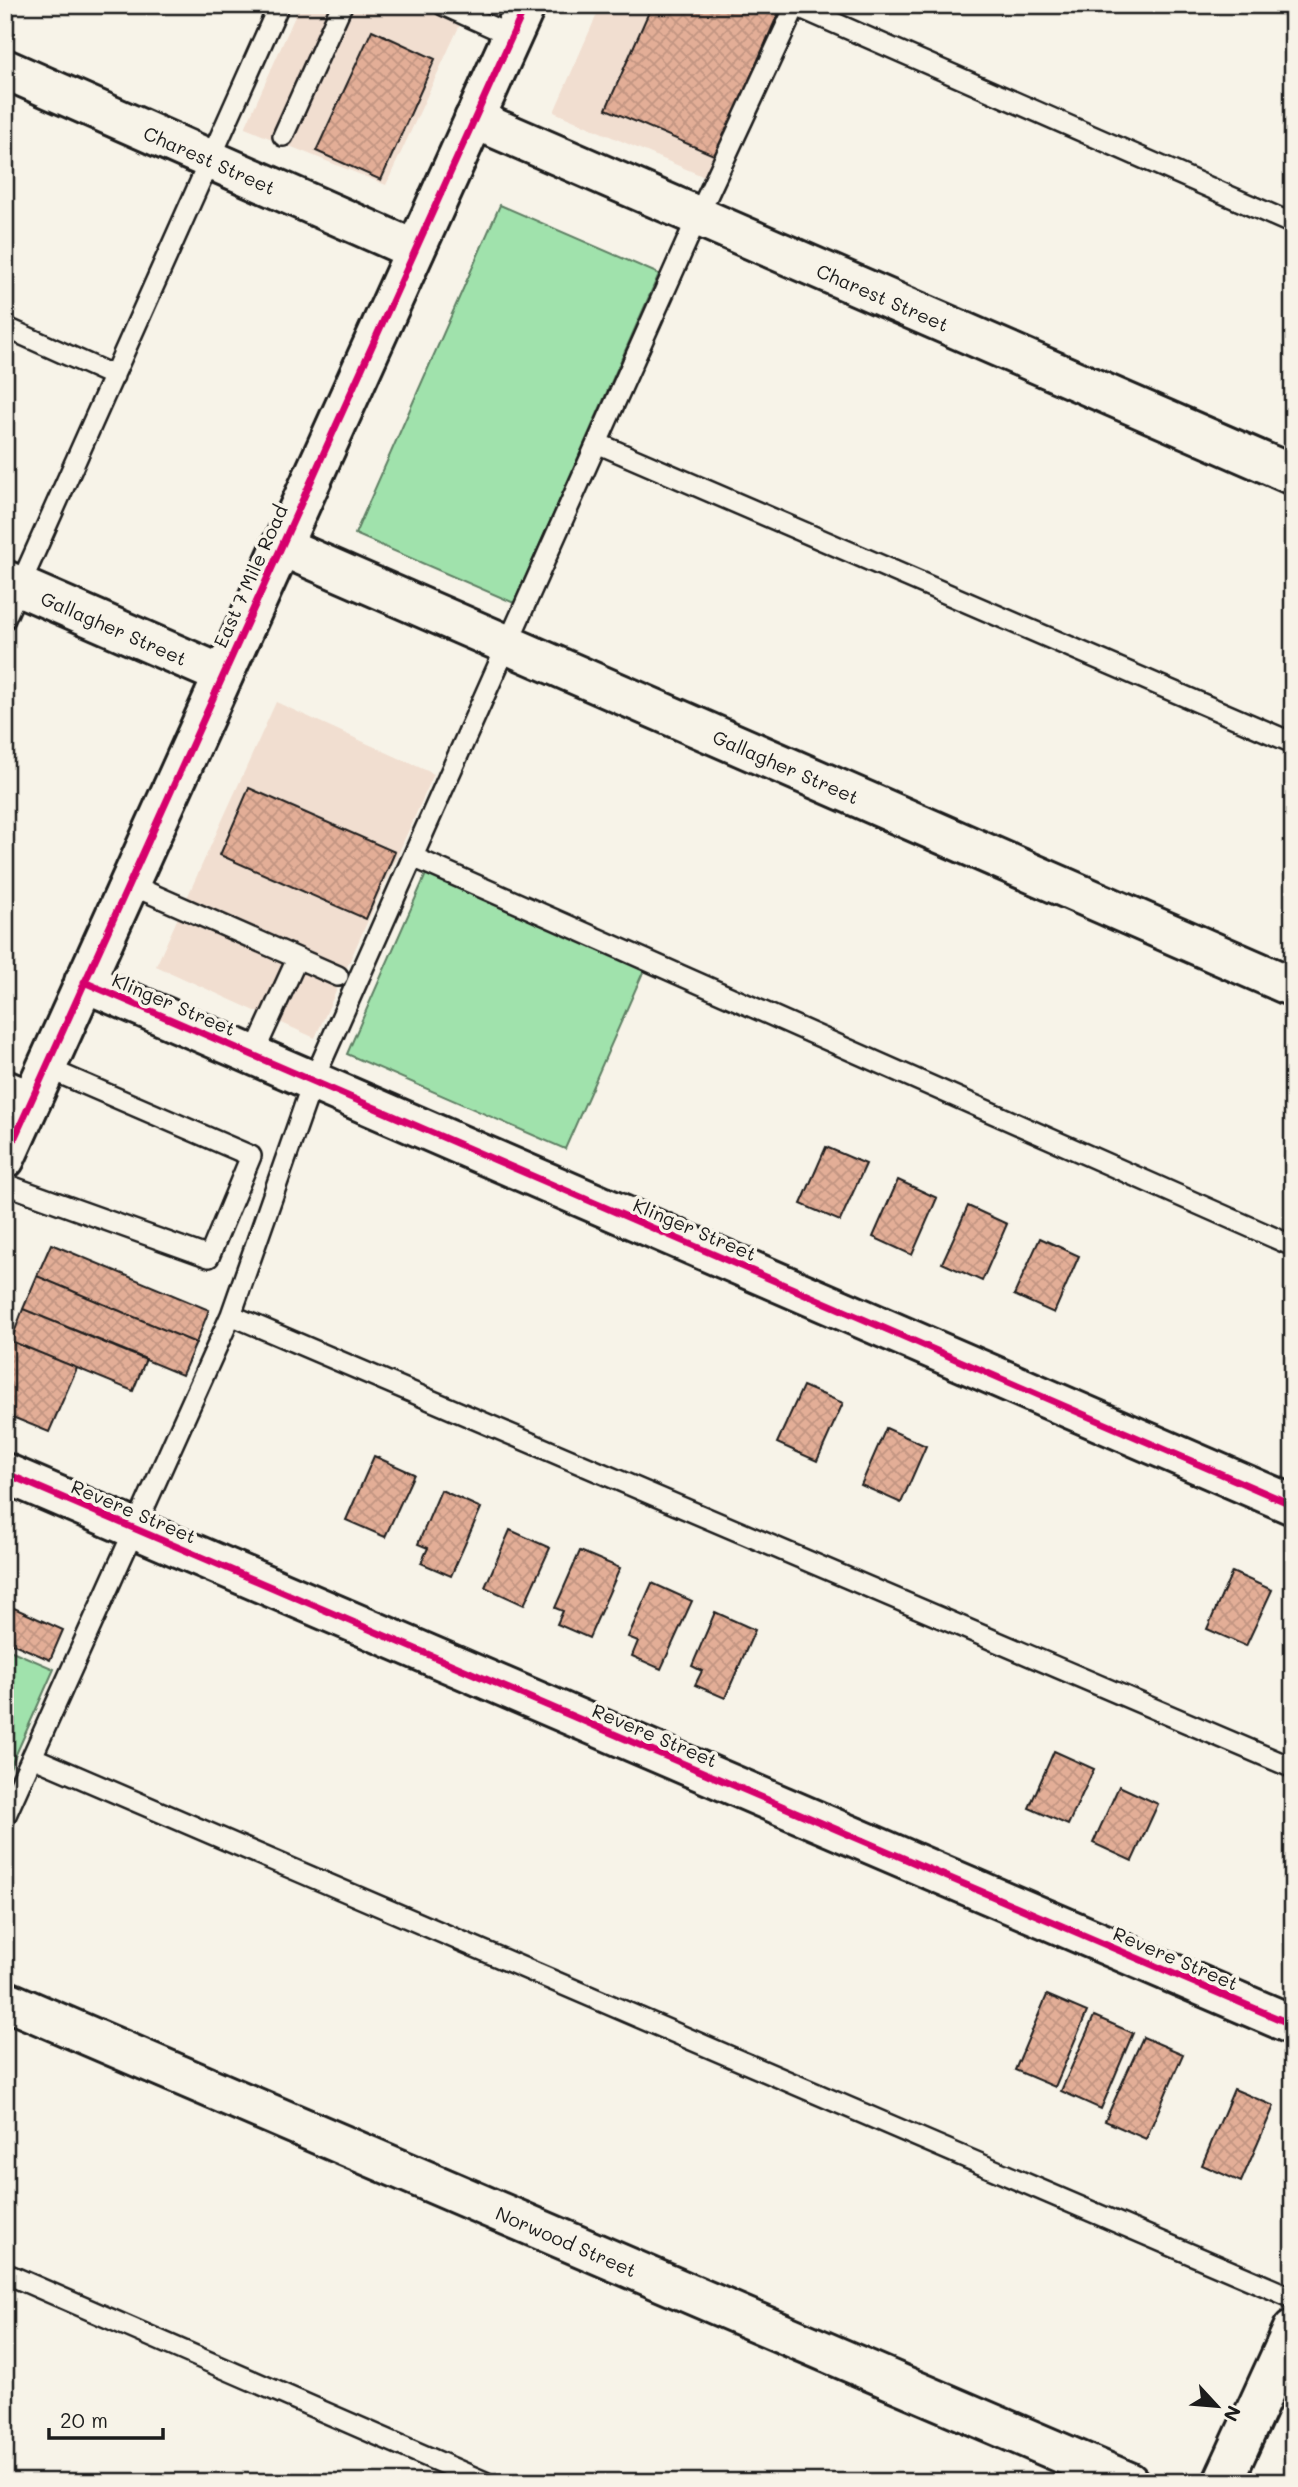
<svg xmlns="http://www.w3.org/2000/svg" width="1298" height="2487" font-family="Mali,sans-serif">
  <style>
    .built { fill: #f1ded0 }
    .grass { fill: #a0e2ac; stroke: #5e7f64; stroke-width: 2 }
    .building { fill: url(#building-cross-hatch); stroke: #1c1c1c; stroke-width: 2 }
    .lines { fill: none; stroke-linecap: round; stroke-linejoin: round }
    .service-casing { stroke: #1c1c1c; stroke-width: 24 }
    .minor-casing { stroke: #1c1c1c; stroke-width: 44 }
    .tertiary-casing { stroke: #1c1c1c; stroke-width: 44 }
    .service { stroke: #f7f3e8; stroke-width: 19 }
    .minor { stroke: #f7f3e8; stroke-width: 38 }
    .tertiary { stroke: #f7f3e8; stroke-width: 38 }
    .cycleway-casing { stroke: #f7f3e8; stroke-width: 11 }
    .cycleway { stroke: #d6006c; stroke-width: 7 }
    .labels { text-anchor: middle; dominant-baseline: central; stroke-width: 7; stroke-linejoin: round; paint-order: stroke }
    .street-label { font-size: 19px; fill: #1c1c1c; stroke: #f7f3e8 }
  </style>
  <defs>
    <pattern id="building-cross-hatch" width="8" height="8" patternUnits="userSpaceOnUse" patternTransform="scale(1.75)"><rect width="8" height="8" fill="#e3ae97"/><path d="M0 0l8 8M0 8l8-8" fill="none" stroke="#c29582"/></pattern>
  </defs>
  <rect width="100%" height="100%" fill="#f7f3e8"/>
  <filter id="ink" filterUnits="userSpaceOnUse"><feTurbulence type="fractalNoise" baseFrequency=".0143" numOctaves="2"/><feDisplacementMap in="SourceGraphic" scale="14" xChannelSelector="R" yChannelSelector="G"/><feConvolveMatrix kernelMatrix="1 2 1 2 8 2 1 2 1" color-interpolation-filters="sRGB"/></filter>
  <g filter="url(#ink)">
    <!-- built -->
    <path class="built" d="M300,5h169l-83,180 -141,-57z
      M601,5h181l-75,173 -153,-66z
      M276,702l158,72 -119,264 -159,-72z"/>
    <!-- grass -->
    <path class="grass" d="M500,205l159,69 -145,329 -159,-69z
      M430,865l218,96 -83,188 -218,-95z
      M5,1648l49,21 -49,110z"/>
    <!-- building -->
    <path class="building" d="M652,5h130l-66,151 -110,-47z
      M372,30l63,29 -54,121 -65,-29z
      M249,788l146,64 -29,67 -146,-64z
      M826,1147l40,17 -26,57 -39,-17z
      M898,1180l39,18 -25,57 -39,-18z
      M968,1206l39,18 -25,57 -40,-18z
      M1040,1238l39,18 -25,57 -40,-18z
      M51,1244l158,66 -13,33 -159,-67z
      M37,1276l159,67 -14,32 -159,-66z
      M23,1309l123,50 -13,32 -122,-50z
      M11,1341l66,27 -28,64 -44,-18v-61z
      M803,1386l40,17 -26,58 -40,-18z
      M886,1428l40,18 -25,57 -40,-18z
      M374,1456l40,18 -29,63 -39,-17z
      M441,1490l40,18 -30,68 -30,-13 7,-15 -10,-4z
      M510,1530l40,18 -26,57 -39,-18z
      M580,1551l40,17 -31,70 -32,-14 6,-13 -8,-3z
      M1232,1572l40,18 -26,56 -39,-17z
      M652,1583l40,18 -31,68 -29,-13 6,-15 -10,-4z
      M5,1604l58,26 -13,30 -45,-20z
      M715,1612l40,18 -30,68 -30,-13 7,-14 -10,-5z
      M1054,1751l40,18 -26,56 -39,-17z
      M1119,1786l39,18 -26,57 -39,-18z
      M1047,1995l40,17 -32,75 -40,-17z
      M1094,2016l39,17 -32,76 -40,-18z
      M1143,2037l40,17 -37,85 -41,-18z
      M1234,2089l40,17 -33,76 -39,-17z"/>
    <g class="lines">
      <defs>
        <path id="service" d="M443,5l69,31
          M796,6l497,218
          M283,136l59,-131
          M5,327l109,49
          M597,443l696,300
          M5,619l274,-614
          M413,857l880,389
          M129,884l209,92
          M253,1055l44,-96
          M5,1184l204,73 42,-101 -204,-88
          M231,1315l1062,453
          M32,1757l1261,541
          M5,1817l226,-502 82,-234 385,-865 98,-211
          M5,2273l480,209"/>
        <g id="minor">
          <path id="s1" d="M5,69l410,181"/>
          <path id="s2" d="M474,119l819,356"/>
          <path id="s3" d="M281,546l1012,441"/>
          <path id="s4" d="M5,580l218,95"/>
          <path d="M84,982l1209,523"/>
          <path d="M5,1090l26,11"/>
          <path d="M5,1473l1288,552"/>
          <path id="s5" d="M5,2000l1124,482"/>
          <path d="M1223,2482l70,-153"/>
        </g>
        <path id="tertiary" d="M5,1159l521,-1154"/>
      </defs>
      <!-- service casing -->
      <use href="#service" class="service-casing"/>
      <!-- minor casing -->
      <use href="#minor" class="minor-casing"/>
      <!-- tertiary casing -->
      <use href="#tertiary" class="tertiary-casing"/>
      <!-- service -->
      <use href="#service" class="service"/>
      <!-- minor -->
      <use href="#minor" class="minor"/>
      <!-- tertiary -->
      <use href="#tertiary" class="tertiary"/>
      <defs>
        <path id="cycleway" d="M84,982l1209,523
          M5,1159l521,-1154
          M5,1473l1288,552"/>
      </defs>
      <!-- cycleway casing -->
      <use href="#cycleway" class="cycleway-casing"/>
      <!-- cycleway -->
      <use href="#cycleway" class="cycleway"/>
    </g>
  </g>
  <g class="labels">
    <!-- street labels -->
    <g class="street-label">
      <text stroke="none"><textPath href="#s1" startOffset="224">Charest Street</textPath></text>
      <text stroke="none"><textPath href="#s2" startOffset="446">Charest Street</textPath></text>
      <text transform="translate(250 576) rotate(-66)">East 7 Mile Road</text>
      <text stroke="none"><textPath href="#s4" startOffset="119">Gallagher Street</textPath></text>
      <text stroke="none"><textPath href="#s3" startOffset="551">Gallagher Street</textPath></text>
      <text transform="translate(174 1004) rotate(23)">Klinger Street</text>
      <text transform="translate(695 1229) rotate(23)">Klinger Street</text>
      <text transform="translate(134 1511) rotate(23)">Revere Street</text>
      <text transform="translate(655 1735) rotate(23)">Revere Street</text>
      <text transform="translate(1176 1958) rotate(23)">Revere Street</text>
      <text stroke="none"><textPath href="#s5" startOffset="611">Norwood Street</textPath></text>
    </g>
  </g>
  <!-- margin -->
  <rect width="1298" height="2487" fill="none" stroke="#f7f3e8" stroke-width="28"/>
  <rect x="14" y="14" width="1270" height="2459" fill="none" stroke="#1c1c1c" stroke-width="2.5" filter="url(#ink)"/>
  <!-- north arrow -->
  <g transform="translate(1217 2406) rotate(116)" stroke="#f7f3e8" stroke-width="5" paint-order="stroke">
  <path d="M0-5L12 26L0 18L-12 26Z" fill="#1c1c1c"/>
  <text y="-10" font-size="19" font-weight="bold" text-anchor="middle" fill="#1c1c1c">N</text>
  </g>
  <!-- scale -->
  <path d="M49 2428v10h114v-10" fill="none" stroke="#1c1c1c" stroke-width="3.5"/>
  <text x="60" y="2428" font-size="21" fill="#1c1c1c" stroke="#f7f3e8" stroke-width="5" paint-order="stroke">20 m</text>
</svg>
